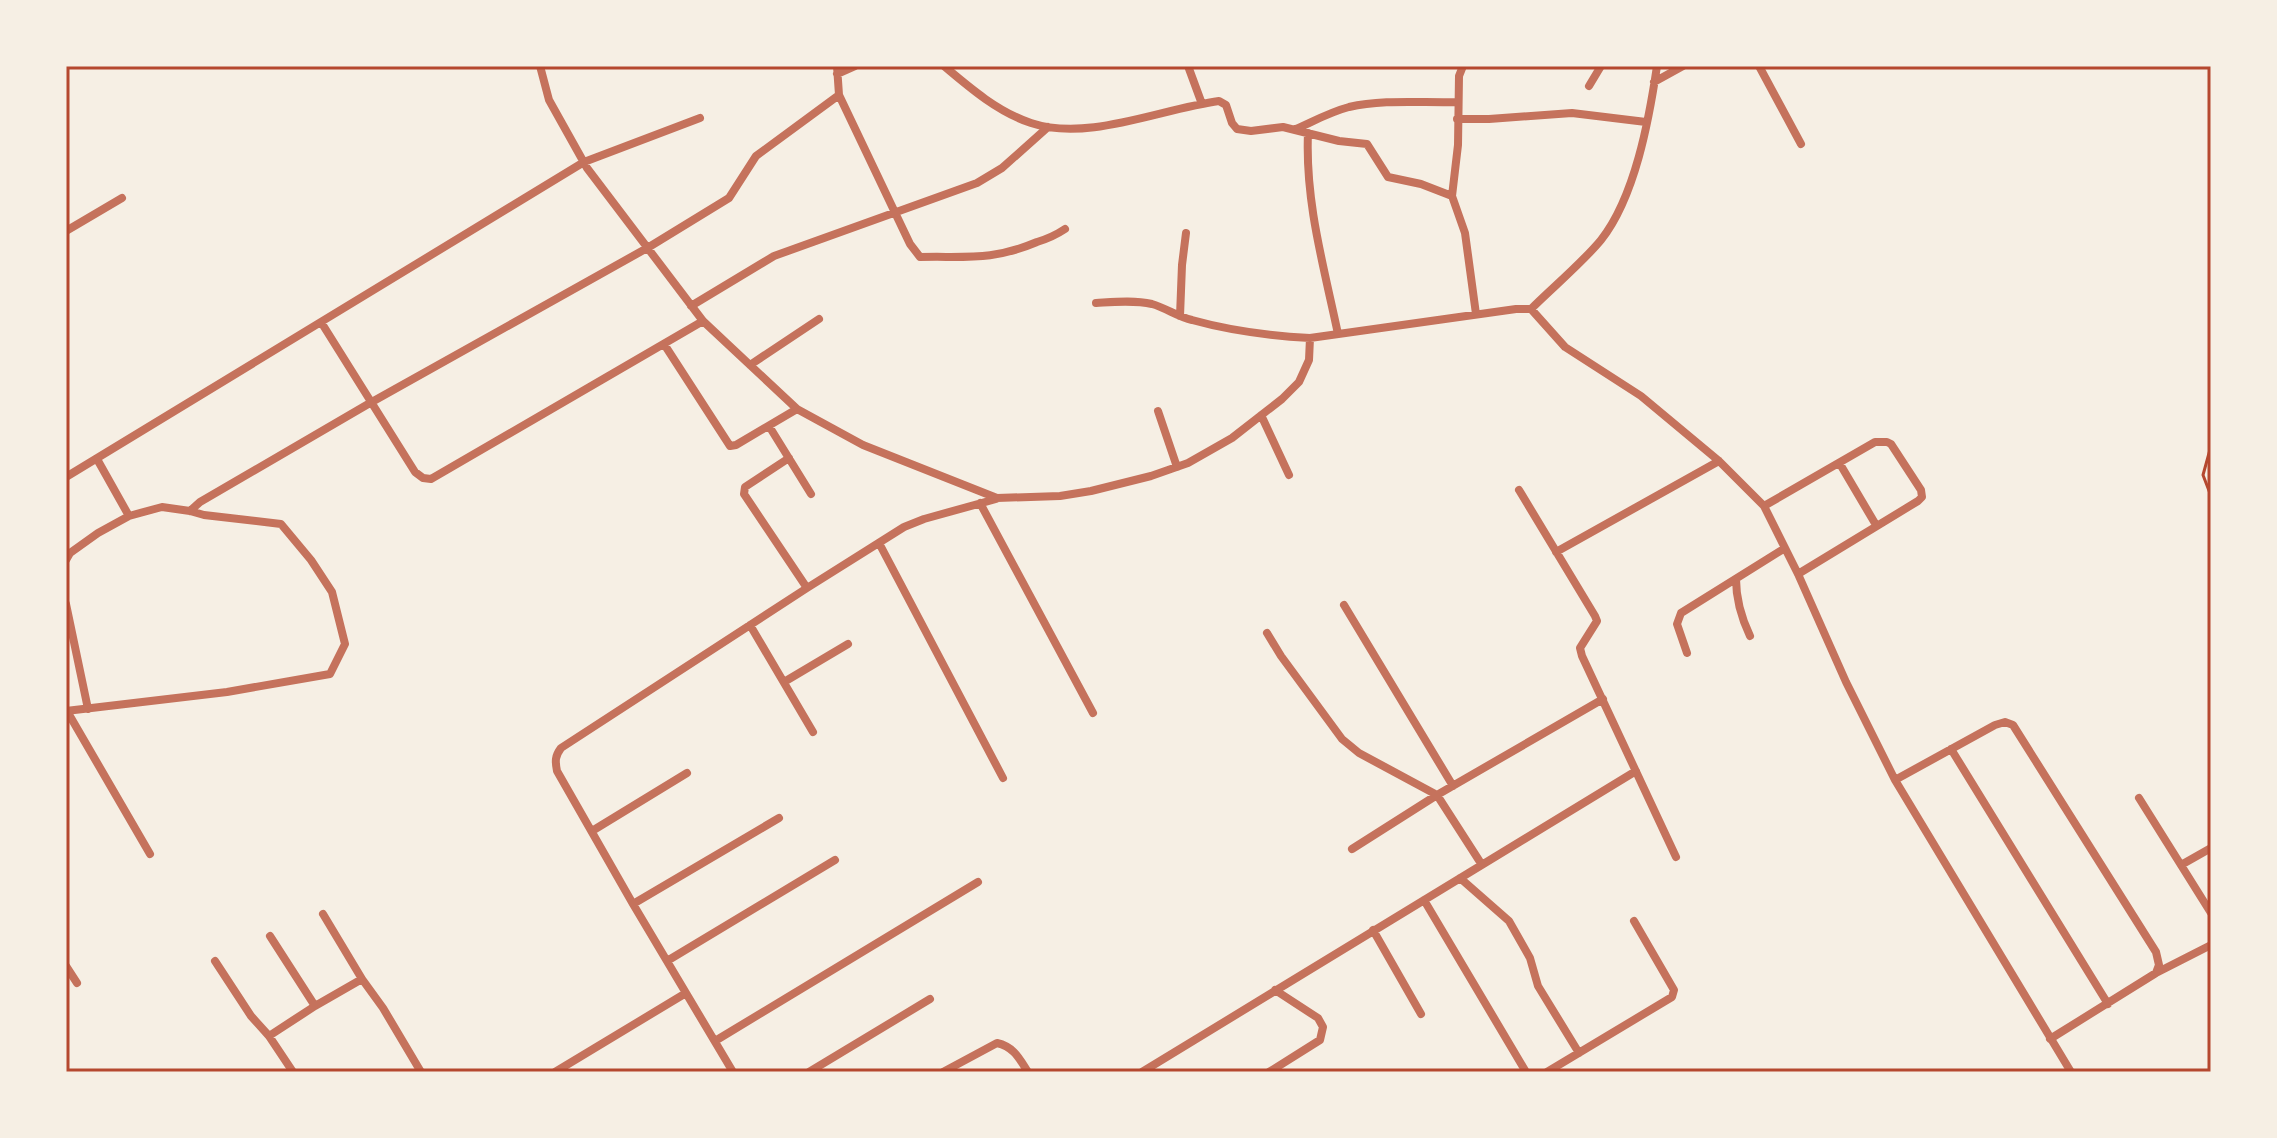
<svg xmlns="http://www.w3.org/2000/svg" width="2277" height="1138" font-family="'Golos Text',sans-serif">
  <style>
    .lines { fill: none; stroke-linecap: round; stroke-linejoin: round }
    .path { stroke: #b5482f; stroke-width: 3 }
    .minor { stroke: #c5725c; stroke-width: 8 }
    .neatline { fill: none; stroke: #b5482f; stroke-width: 3 }
  </style>
  <rect width="100%" height="100%" fill="#f6efe4"/>
  <g class="lines">
    <!-- path -->
    <path class="path" d="M2211,446l-8,29 8,21"/>
    <!-- minor -->
    <path class="minor" d="M540,66l9,34 38,68 116,153 94,88 66,36 134,53 63,-2 31,-5 60,-15 37,-13 44,-25 50,-39 17,-17 10,-22 1,-22
      M837,66l2,29 71,149 10,13c47,-1 72,4 117,-15 10,-3 19,-7 28,-13
      M944,66c26,22 54,46 87,57 57,19 129,-14 188,-22l7,4 6,18 5,6 14,2 32,-4 56,14 28,3 21,33 33,7 31,12 13,37 11,81
      M1188,66l14,38
      M1759,66l42,78
      M837,74l18,-8
      M1654,82l29,-16
      M1589,86l12,-20
      M1457,119h32l83,-6 74,9
      M1296,129c18,-8 34,-17 53,-22 34,-8 73,-4 108,-5
      M1308,133c-3,69 16,134 30,201
      M1452,196l6,-51 1,-69 4,-10
      M66,231l56,-33
      M1096,303c18,-1 38,-3 56,1 14,4 26,13 40,16 36,10 81,16 118,18l206,-29h15l34,38 76,49 78,65 45,45 34,68 48,108 49,98 176,292
      M691,306l83,-50 203,-73 25,-15 46,-41
      M1531,309c21,-21 52,-47 70,-69 34,-43 48,-120 56,-174
      M1180,316l2,-51 4,-32
      M321,322l94,150 8,6 8,1 272,-158
      M664,344l66,102 6,-1 61,-36
      M750,365l69,-46
      M1158,411l19,56
      M1261,415l28,60
      M769,426l42,68
      M789,458l-44,29 -1,7 63,94
      M97,459l32,57
      M1840,464l36,61
      M66,477l518,-315 116,-44
      M1519,490l76,126 2,5 -17,27 2,8 94,201
      M980,503l113,210
      M1764,506l111,-64h12l4,2 30,46 1,7 -4,4 -120,73
      M190,511l10,-9 170,-99 279,-156 80,-49 27,-42 83,-61
      M879,543l124,235
      M1556,552l163,-91
      M66,560l4,-7 28,-20 31,-17 33,-9 28,4 14,4 77,9 30,36 21,32 13,52 -15,30 -103,18 -161,19
      M1736,579c0,21 5,38 14,57
      M66,604l22,105
      M1344,605l109,181
      M750,625l63,107
      M1267,633l14,23 61,83 17,14 78,42 45,70
      M1687,653l-10,-29 4,-11 104,-65
      M784,682l64,-38
      M67,711l83,143
      M1951,749l157,255
      M1895,780l100,-55 10,-3 8,3 143,227 3,13 -3,8 -106,66
      M2139,798l72,115
      M592,831l95,-58
      M1352,849l85,-54 166,-96
      M2181,865l30,-17
      M1460,878l49,43 21,37 8,28 41,67
      M1424,900l102,172
      M633,904l146,-86
      M323,914l39,65
      M1373,930l48,84
      M215,961l36,55 18,20 24,36
      M667,961l168,-101
      M66,966l11,17
      M2156,973l55,-28
      M315,1006l47,-27 21,29 38,64
      M269,1036l46,-30 -45,-70
      M715,1041l263,-159
      M555,1072l131,-79
      M733,1072l-100,-168 -76,-133c-2,-10 -2,-15 4,-23l246,-160 97,-61 20,-8 72,-20
      M809,1072l121,-73
      M943,1072l54,-29c17,4 22,15 31,29
      M1142,1072l494,-301
      M1269,1072l51,-32 3,-13 -5,-9 -43,-28
      M1547,1072l125,-75 2,-7 -40,-69"/>
  </g>
  <!-- border -->
  <rect width="2277" height="1138" fill="none" stroke="#f6efe4" stroke-width="136"/>
  <rect x="68" y="68" width="2141" height="1002" class="neatline"/>
</svg>
